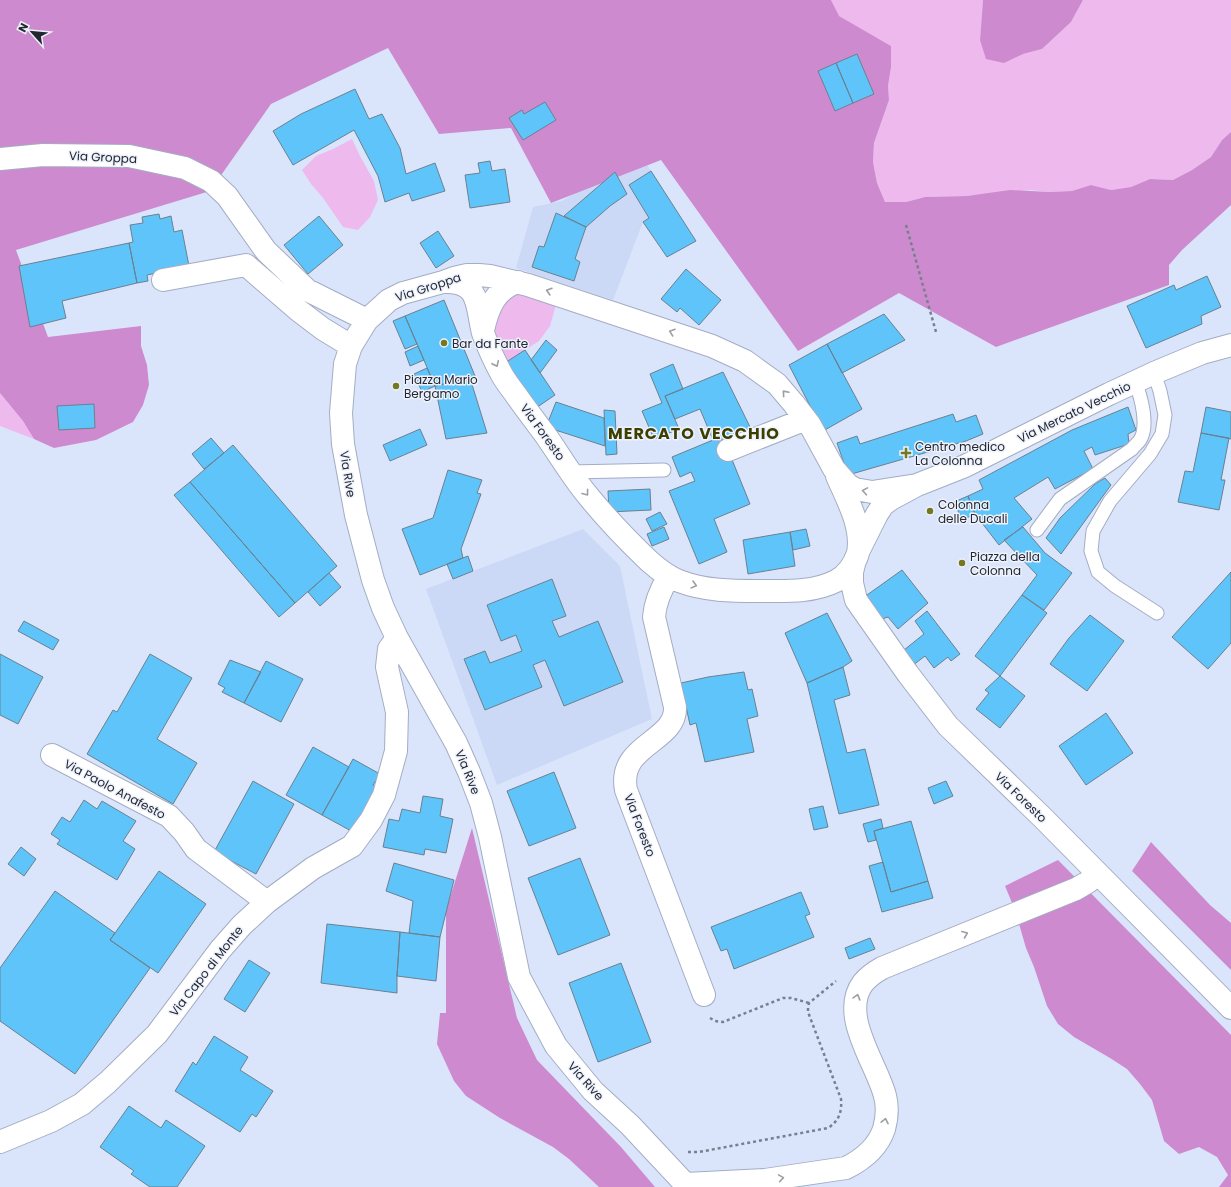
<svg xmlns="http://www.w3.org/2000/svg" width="1231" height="1187" font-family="Poppins,sans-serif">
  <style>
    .built { fill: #cbd9f6 }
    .green { fill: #eeb9ed }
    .forest { fill: #ce8ace }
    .building { fill: #5fc4fa; stroke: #6a818f }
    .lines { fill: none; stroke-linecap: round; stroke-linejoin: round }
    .lane-casing { stroke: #a3adc3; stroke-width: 15 }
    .street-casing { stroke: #a3adc3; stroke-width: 24 }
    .path { stroke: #787f8e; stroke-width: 2.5; stroke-dasharray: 3 3; stroke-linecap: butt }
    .lane { stroke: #fff; stroke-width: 13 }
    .street { stroke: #fff; stroke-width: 22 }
    .oneway { stroke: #9c9ea2 }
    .poi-dot { fill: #737821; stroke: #eef2fc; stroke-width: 1.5 }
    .labels { text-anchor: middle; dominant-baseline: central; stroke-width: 3; stroke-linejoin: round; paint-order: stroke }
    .street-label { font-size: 12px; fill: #232730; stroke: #eef2fc }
    .poi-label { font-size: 12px; fill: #232730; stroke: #eef2fc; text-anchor: start }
    .district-label { font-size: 16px; font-weight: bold; letter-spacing: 1px; fill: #3c3f00; stroke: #eef2fc }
  </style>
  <rect width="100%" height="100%" fill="#dae5fc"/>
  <!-- built -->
  <path class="built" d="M640,153l11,18 -22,14 20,33 -6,4 -30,78 -97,-32 17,-61 29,-6z
    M583,529l37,37 32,153 -155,66 -71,-196z"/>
  <!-- green -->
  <path class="green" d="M831,0h152l-3,40 43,14 19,-5 29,-27 12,-22h148v132l-9,8 -11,17 -19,13 -19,10 -23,-1 -19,8 -20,3 -20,-5 -19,6 -22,1 -20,-2 -63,6 -42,1 -19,5h-21l-8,-19 -4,-21 1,-19 15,-43 -1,-14 3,-19v-21l-53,-30z
    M352,139l8,17 14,25 4,19 -8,17 -12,13 -15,-3 -20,-29 -12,-14 -9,-14 14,-14 17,-7z
    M518,291l39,10 -7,25 -11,15 -36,23 -11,-29 7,-29z
    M0,393l23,28 11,18 -34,-13z"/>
  <!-- forest -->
  <path class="forest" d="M0,0h831l8,16 52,30v21l-3,19 1,14 -15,43 -1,19 4,21 8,19h21l19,-5 42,-1 43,-6 40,2 22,-1 19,-6 20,5 20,-3 19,-8 23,1 19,-10 19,-13 11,-17 9,-8v73l-49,45 -13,15v20l-173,62 -97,-54 -101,58 -137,-191 -110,43 -40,-75 -72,6 -51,-86 -117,56 -61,87 -194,59 32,87 93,-11v20l6,19 2,20 -6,20 -10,17 -37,18 -42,8 -20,-9 -11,-18 -23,-28z
    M983,0h100l-12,22 -29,27 -19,5 -19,9 -18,-4 -6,-19z
    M472,828l45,190 20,42 84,87 34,40h-56l-30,-28 -16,-12 -53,-29 -34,-22 -12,-15 -17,-37 3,-31h6v-103z
    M1151,842l59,63 21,18v47l-99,-99z
    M1058,860l173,175v152h-12l9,-12 -11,-18 -18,-10 -20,7 -15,-13 -12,-41 -12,-16 -13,-15 -17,-11 -36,-21 -16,-13 -11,-18 -13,-39 -8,-19 -11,-38 -10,-24z"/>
  <!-- building -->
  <path class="building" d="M857,54l17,40 -21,9 -17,-40z
    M836,63l17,40 -18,8 -17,-40z
    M355,89l14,30 13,-5 18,34 6,26 29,-11 10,28 -33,10 -3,-8 -24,9 -7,-26 -24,-46 -61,35 -20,-34 28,-17z
    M545,102l11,18 -33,20 -14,-22 13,-8 2,4z
    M490,161l2,10 13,-2 5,33 -40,6 -5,-33 15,-2 -2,-10z
    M651,171l45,70 -29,16 -24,-35 6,-4 -20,-33z
    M615,172l12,22 -17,12 -24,21 -22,-11z
    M556,213l30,14 -11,32 5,3 -6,19 -42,-14 7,-21 5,1z
    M159,214l1,5 11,-3 3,16 8,-2 7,36 -42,9 1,6 -11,2 -8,-40 4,-1 -3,-17 13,-2 -1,-6z
    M319,216l24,29 -35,29 -24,-29z
    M438,231l16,25 -18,12 -16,-25z
    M129,243l8,40 -75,18 4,17 -36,9 -11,-61z
    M686,269l35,31 -22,25 -19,-17 -3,4 -16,-13z
    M1207,276l14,31 -20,9 1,8 -56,24 -19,-42 47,-21 2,5z
    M444,300l31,76 -40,10 -30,-70z
    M884,314l21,26 -63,33 -15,-29z
    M405,316l12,28 -12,5 -12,-28z
    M546,340l11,10 -17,23 -9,-13z
    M827,344l35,65 -39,22 -34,-66z
    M418,346l6,14 -14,6 -5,-14z
    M525,350l30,45 -22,15 -30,-46z
    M673,364l10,25 -18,7 14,33 -25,10 -12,-28 20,-8 -12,-29z
    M427,368l8,18 -13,6 -8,-18z
    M723,372l28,57 -27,11h-11l-13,-31 -25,10 -10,-23z
    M470,378l17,55 -41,6 -11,-53z
    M556,402l48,16 1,28 -59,-19z
    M94,404l1,24 -36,2 -2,-24z
    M1128,407l8,23 -8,4 1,10 -34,11 -3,-8 -8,4 9,18 -38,20 -7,-12 -34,21 18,21 -33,26 -24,-31 -7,-18 15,-7 -4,-9 93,-50z
    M1206,407l25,5v27l-30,-6z
    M604,410l11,1 2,43 -11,1z
    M953,414l3,8 20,-7 7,19 -17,7 -118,34 -11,-32 20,-7 3,8z
    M420,429l7,16 -37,16 -7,-16z
    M1201,433l28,5 -8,42h4l-6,30 -41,-8 7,-31 8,1z
    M211,438l13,15 -20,16 -12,-15z
    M713,440h11l26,64 -36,15 13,33 -28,12 -30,-73 26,-10 -4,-9 -11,5 -8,-20z
    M233,445l104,121 -42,37 -105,-121z
    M448,470l34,10 -5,13 4,1 -20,55 2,9 -43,17 -18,-46 31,-11z
    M1105,478l6,7 -50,69 -15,-16 14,-20 35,-34z
    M190,482l105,121 -16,14 -105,-122z
    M650,489l1,21 -42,2 -1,-21z
    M968,496l7,18 -13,6 -8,-18z
    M660,512l7,12 -15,7 -6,-12z
    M664,527l5,12 -17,7 -5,-12z
    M1023,527l22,26 27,20 -28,37 -22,-15 15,-20 -33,-35z
    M806,529l4,17 -17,4 -3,-18z
    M790,532l5,34 -47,8 -5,-34z
    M468,556l5,15 -20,8 -6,-15z
    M902,570l26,33 -30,26 -10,-12 -15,5 -13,-22z
    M1231,572v71l-23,26 -36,-32z
    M329,573l12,14 -21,19 -12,-14z
    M552,579l14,37 -14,5 7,16 39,-16 25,61 -59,24 -19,-46 -12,5 9,22 -57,23 -21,-51 21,-8 5,12 32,-12 -6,-16 -15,6 -14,-36z
    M1022,595l25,18 -47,63 -25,-20z
    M927,611l33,43 -9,7 -3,-4 -14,11 -9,-12 -17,13 -9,-15 25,-20 -9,-13z
    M827,613l25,48 -9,6 -36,16 -22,-50z
    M1090,615l34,26 -37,50 -37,-27 19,-26z
    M24,621l35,19 -6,10 -35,-19z
    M0,654l43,23 -25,47 -18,-9z
    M150,654l42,24 -35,61 40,24 -24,41 -86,-50 26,-44 4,2z
    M230,660l31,12 -17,31 -22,-11 3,-4 -7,-4z
    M266,661l37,18 -22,43 -37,-19z
    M843,667l7,28 -16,5 13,53 18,-4 14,56 -40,9 -32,-131z
    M744,672l4,18 4,-1 6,27 -11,3 7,33 -49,10 -9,-39 -6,2 -9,-42 27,-6z
    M1000,676l25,20 -25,32 -24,-19 13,-16 -4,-3z
    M1106,713l27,40 -47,32 -27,-39z
    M313,747l36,20 -27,48 -36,-20z
    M353,759l27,15 -7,11 5,3 -25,44 -31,-17z
    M554,772l22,56 -47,18 -22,-55z
    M253,781l41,23 -38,70 -42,-22z
    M946,781l7,15 -19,8 -6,-16z
    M423,796l20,3 -3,17 13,3 -7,34 -21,-4 -1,6 -41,-8 6,-28 10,2 3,-12 18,4z
    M84,800l13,9 5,-8 34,20 -13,20 12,8 -18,31 -60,-36 3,-4 -9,-6 11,-17 8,5z
    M823,806l5,21 -14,3 -5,-21z
    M881,819l2,9 -9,3 2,9 -8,2 -5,-18z
    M911,821l17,60 -37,11 -17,-61z
    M21,847l15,12 -12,17 -16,-12z
    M580,858l30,77 -52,20 -30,-77z
    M883,862l8,30 37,-11 5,17 -51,14 -13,-46z
    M394,863l60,17 -14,57 -31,-4 4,-32 -27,-10z
    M159,871l47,33 -48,69 -48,-33z
    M55,891l60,42 -5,7 40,28 -75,106 -75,-53v-53z
    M801,892l9,22 -5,2 9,21 -80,32 -7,-20 -6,2 -10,-24z
    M327,924l73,8 -3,44v17l-76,-10z
    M400,932l40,5 -4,44 -39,-5z
    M870,938l5,11 -26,10 -4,-11z
    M249,960l21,13 -25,39 -21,-13z
    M621,963l30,79 -53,20 -29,-79z
    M214,1036l34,21 -8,13 33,21 -17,26 -4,-3 -12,18 -65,-41 18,-29 3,3z
    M129,1106l32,22 5,-8 39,26 -28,41h-27l-19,-13 3,-3 -34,-24z"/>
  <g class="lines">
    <defs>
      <path id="lane" d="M1154,373l6,18 5,24 -3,19 -12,20 -40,47 -17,30 -2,20 7,21 17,14 42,27
        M571,472l93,-2
        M1037,530l23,-31 72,-50c2,-3 6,-6 8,-9 9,-14 1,-44 -5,-58"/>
      <path id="street" d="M0,159l43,-4 86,1 56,12 26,13 16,15 39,55 41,39 60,30 22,-20 14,-7 40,-11 11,-4 13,-3h12l11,1 38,9 184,61 33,15 32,23 17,20 16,21 24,44 14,16 7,4 17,3 45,-7
        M163,280l83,-15 52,45 25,19 28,17
        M444,282c37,-1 32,24 39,51 5,14 11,27 18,40 4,8 10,15 15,22 9,13 19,26 28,38 15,21 28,44 45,64 18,22 39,44 60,64 9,8 19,16 30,20 26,10 53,10 80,10 26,0 53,2 77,-10 10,-5 19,-17 22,-28 5,-26 -11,-54 -21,-77
        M367,320l-16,26 -6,18 -4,49 2,31 13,71 17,65 10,28 14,30 59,105 13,29 12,31 9,34 29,140 37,69 37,45 37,34 58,62
        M483,330c5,-22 12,-41 35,-48
        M728,450l78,-31
        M859,550l18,-36 6,-9 8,-6 26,-14 48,-19 144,-72 45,-21 48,-20 29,-8
        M855,560l-3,12v11l4,17 52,74 40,52 94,91 189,191
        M669,576c-8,13 -14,26 -15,41l21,90c2,35 -58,37 -49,83l78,205
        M52,755l117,61 15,16 12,17 71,53
        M0,1142l51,-21 31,-17 26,-22 49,-48 63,-84 22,-25 25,-23 46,-34 39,-22 19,-26 13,-25 12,-44 1,-39 -10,-45 2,-18 8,-11
        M686,1184l79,-4 81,-12c16,-8 32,-21 38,-39 3,-11 4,-22 1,-33 -8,-32 -46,-81 -22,-113 5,-6 12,-11 19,-15l194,-79 12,-7 9,-9"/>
    </defs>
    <!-- lane casing -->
    <use href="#lane" class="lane-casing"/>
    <!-- street casing -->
    <use href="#street" class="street-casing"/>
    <!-- path -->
    <path class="path" d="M906,225l30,107
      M710,1018l5,3 8,1 60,-24h8l18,5
      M688,1152h11l129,-24c11,-7 14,-16 13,-29l-33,-87v-5l1,-4 27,-22"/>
    <!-- lane -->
    <use href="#lane" class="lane"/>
    <!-- street -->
    <use href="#street" class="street"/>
  </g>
  <!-- one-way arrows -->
  <defs><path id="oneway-chevron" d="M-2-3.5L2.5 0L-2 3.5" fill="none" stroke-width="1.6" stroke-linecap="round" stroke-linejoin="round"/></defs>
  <g class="oneway">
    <use href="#oneway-chevron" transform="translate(549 291) rotate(-163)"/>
    <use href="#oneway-chevron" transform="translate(672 332) rotate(-161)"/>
    <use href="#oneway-chevron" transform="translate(496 364) rotate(65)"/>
    <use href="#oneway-chevron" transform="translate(785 393) rotate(-131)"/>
    <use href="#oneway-chevron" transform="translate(865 491) rotate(-170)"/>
    <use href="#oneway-chevron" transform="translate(586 493) rotate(53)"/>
    <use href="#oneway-chevron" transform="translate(694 585) rotate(15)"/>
    <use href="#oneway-chevron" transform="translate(965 934) rotate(-22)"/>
    <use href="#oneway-chevron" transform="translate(857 997) rotate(-74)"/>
    <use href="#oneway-chevron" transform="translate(885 1121) rotate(-78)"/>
    <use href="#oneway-chevron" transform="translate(781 1178) rotate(-9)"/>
  </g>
  <!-- markers -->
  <g class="poi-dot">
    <circle cx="444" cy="343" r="4"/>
    <circle cx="396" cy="386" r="4"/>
    <path d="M904 447h4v4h4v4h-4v4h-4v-4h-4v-4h4z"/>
    <circle cx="930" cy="511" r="4"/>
    <circle cx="962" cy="563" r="4"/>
  </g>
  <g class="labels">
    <!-- street labels -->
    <g class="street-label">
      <text transform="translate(103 157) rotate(3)">Via Groppa</text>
      <text transform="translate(428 287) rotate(-18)">Via Groppa</text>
      <text transform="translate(1074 412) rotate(-26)">Via Mercato Vecchio</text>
      <text transform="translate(543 432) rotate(54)">Via Foresto</text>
      <text transform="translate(348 474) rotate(81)">Via Rive</text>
      <text transform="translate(468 772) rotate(68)">Via Rive</text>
      <text transform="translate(115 789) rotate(28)">Via Paolo Anafesto</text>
      <text transform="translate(1021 797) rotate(44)">Via Foresto</text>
      <text transform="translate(640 825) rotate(69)">Via Foresto</text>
      <text transform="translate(206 971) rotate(-52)">Via Capo di Monte</text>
      <text transform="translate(586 1081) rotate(48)">Via Rive</text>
    </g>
    <!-- poi labels -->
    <g class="poi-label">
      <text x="452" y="343">Bar da Fante</text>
      <text x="404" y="379">Piazza Mario<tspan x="404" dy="14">Bergamo</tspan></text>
      <text x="915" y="446">Centro medico<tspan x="915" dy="14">La Colonna</tspan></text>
      <text x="938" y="504">Colonna<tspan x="938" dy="14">delle Ducali</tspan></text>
      <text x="970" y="556">Piazza della<tspan x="970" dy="14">Colonna</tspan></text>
    </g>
    <!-- district labels -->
    <g class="district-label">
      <text x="694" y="433">MERCATO VECCHIO</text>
    </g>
  </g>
  <!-- north arrow -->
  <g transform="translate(32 32) rotate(297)" stroke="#eef2fc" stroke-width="3" paint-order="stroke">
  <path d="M0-3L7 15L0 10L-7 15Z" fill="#232730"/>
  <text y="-6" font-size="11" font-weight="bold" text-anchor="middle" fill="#232730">N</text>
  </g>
</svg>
